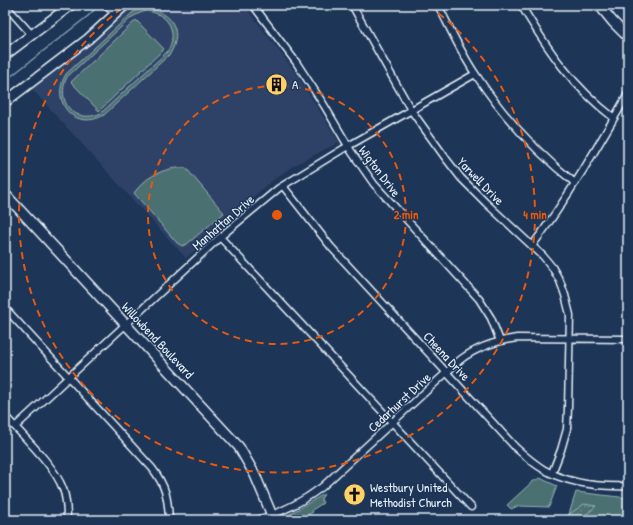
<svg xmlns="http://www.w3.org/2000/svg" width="633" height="525" font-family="'Patrick Hand',sans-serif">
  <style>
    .built { fill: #2e4367 }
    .green { fill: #4c7072; stroke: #9ab0b5; fill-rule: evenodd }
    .garden { fill: url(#garden-dots); stroke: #9ab0b5 }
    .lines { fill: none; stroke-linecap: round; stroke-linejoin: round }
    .stream { stroke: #839fb4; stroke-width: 1.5 }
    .street-casing { stroke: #e8f1f8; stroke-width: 9 }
    .secondary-casing { stroke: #e8f1f8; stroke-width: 12 }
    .street { stroke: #1d3557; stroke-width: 6 }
    .secondary { stroke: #1d3557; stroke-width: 9 }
    .ring { fill: none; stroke: #e8590c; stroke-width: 2; stroke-dasharray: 7 5 }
    .labels { text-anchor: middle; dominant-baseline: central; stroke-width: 3; stroke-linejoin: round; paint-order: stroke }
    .poi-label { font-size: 13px; fill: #e8f1f8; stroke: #1d3557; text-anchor: start }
    .street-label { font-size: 13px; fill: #e8f1f8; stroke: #1d3557 }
    .centre { fill: #e8590c; stroke: #1d3557; stroke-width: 2 }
    .ring-label { font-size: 12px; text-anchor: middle; font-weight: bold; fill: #e8590c; stroke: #1d3557; stroke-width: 3; stroke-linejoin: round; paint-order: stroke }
  </style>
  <defs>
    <pattern id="garden-dots" width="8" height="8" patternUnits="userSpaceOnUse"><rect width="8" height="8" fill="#4c7072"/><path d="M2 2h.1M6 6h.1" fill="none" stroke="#668587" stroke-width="1.8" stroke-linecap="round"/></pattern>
  </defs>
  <rect width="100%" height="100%" fill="#1d3557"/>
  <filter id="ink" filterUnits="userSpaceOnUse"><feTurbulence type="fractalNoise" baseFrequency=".025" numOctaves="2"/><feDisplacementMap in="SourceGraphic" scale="8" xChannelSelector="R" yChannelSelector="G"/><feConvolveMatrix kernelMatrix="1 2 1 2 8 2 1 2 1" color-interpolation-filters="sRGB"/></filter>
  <g filter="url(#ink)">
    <!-- built -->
    <path class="built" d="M134,5h110l51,67 44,70 -48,25 -27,20 -78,71 -155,-170 54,-39z"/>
    <!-- green -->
    <path class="green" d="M141,8c28,0 44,21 29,46l-66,61c-29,17 -55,-13 -38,-41l66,-61zM146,11c23,2 33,22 21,41l-66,61c-26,12 -46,-11 -34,-36l65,-60 8,-4z
      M136,20l28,29 -65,62 -28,-29z
      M175,168h11l38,45 -37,31 -5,2 -5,-3 -43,-50c11,-15 24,-22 41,-25z
      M540,478l17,8 -8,21 -31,-1 -7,3 -4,-4 25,-23z
      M576,492l52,6v22h-48l16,-14 -27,8z
      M324,494l-3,5 2,4 -11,7 1,2 -15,8h-14l-1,-2z"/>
    <!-- garden -->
    <path class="garden" d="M584,504l12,2 -16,14h-14l-2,-2z"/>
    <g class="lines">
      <!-- stream -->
      <path class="stream" d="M5,81l83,-65 11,-11"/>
      <defs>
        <path id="street" d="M5,5l27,30
          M106,5l10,9
          M253,5l43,57 28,43 27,46 23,33 105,115 12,19 9,23
          M352,5l59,105 36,50 14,18 25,25 57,53 9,11 8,14 5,14 5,20 -2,93 -1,21 -6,21 -9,23
          M438,5c12,23 23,48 38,70 27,41 60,77 99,108
          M521,5c27,45 51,81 93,113
          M283,186l48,61 185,201c8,7 17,15 27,21 25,15 56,18 85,17
          M220,237l251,270
          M532,246c36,-48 66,-100 96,-152
          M5,308l147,160c14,18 16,30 17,52
          M5,416c17,19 50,50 58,73 4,10 4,21 4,31
          M15,427l205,-190 59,-49 64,-39 132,-75
          M257,520c24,-7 45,-18 65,-33l138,-127c17,-13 37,-19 57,-22l111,1"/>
        <path id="secondary" d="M599,5l14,17 15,15
          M5,55l66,-50
          M5,102l83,-63 37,-34
          M5,194l234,253 16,28 19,45"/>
      </defs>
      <!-- street casing -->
      <use href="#street" class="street-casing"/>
      <!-- secondary casing -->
      <use href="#secondary" class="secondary-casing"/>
      <!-- street -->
      <use href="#street" class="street"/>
      <!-- secondary -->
      <use href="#secondary" class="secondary"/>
    </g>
  </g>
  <!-- distance rings -->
  <g class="ring">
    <circle cx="277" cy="215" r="129"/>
    <path d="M429 6A258 258 0 1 1 125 6"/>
  </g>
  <!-- icons -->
  <defs>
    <symbol id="building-disc" viewBox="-11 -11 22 22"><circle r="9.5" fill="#ffd166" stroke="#1d3557"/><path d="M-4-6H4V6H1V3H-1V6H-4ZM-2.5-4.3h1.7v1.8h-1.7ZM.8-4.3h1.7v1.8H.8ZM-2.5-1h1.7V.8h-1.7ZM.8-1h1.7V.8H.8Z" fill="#111"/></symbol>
    <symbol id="church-disc" viewBox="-11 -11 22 22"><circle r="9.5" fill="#ffd166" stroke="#1d3557"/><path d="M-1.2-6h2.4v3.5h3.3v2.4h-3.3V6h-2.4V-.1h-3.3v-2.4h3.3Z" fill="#111"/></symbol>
  </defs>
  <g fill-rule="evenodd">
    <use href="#building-disc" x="264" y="72" width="25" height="25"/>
    <use href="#church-disc" x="342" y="482" width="25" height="25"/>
  </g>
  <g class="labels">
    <!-- poi labels -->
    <g class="poi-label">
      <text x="292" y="84">A</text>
      <text x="370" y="487">Westbury United<tspan x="370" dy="15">Methodist Church</tspan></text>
    </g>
    <!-- street labels -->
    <g class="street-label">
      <text transform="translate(380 171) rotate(53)">Wigton Drive</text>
      <text transform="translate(481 181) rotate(46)">Yarwell Drive</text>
      <text transform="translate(223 222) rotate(-41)">Manhattan Drive</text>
      <text transform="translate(158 340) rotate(47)">Willowbend Boulevard</text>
      <text transform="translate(447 356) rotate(47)">Cheena Drive</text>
      <text transform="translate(399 402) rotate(-43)">Cedarhurst Drive</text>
    </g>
  </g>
  <circle cx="277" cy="215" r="6" class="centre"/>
  <g class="ring-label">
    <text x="406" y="219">2 min</text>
    <text x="535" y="219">4 min</text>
  </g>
  <!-- margin -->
  <rect width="633" height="525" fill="none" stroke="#1d3557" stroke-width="20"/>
  <rect x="10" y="10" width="613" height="505" fill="none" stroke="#e8f1f8" stroke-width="1.5" filter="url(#ink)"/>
</svg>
